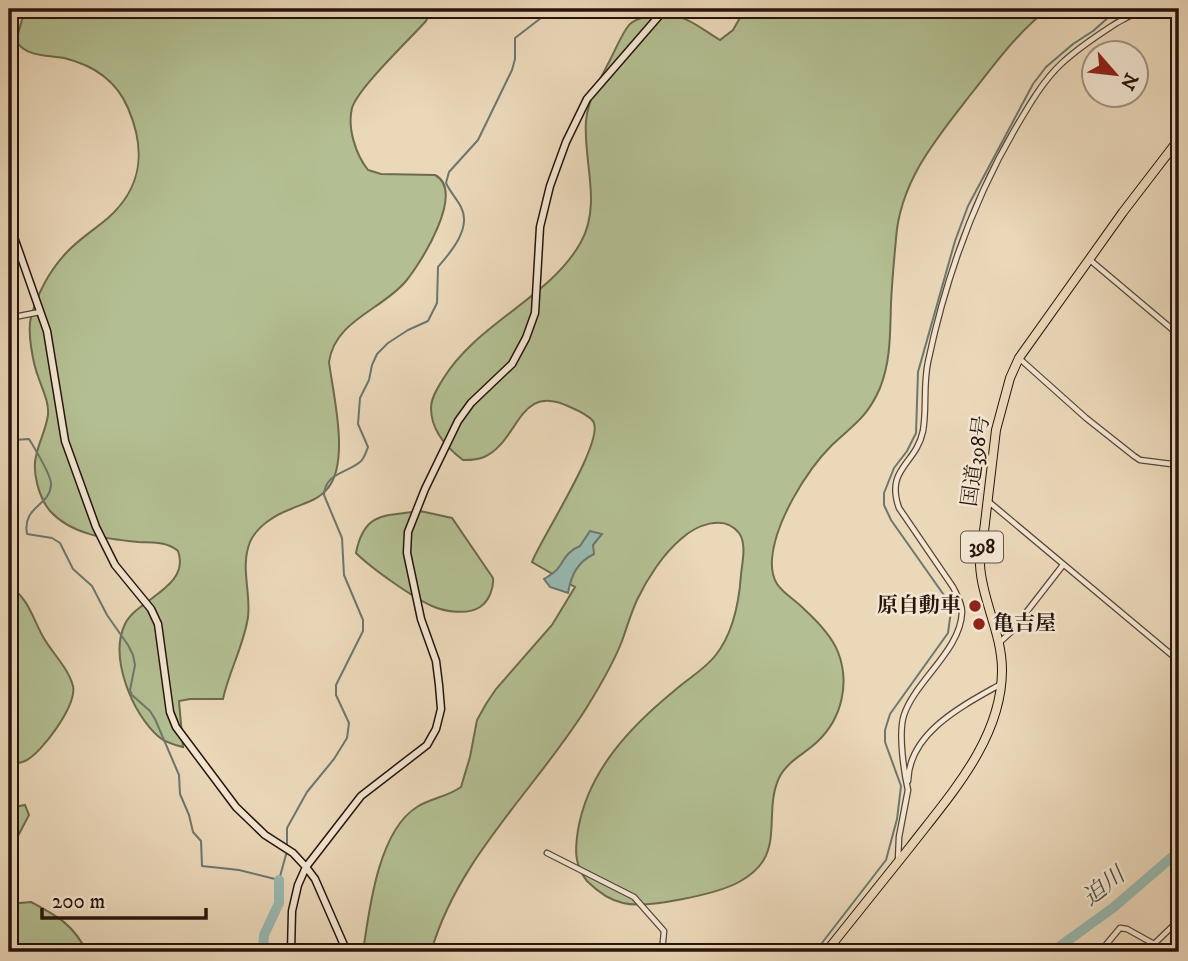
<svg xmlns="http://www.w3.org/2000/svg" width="1188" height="961" font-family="'IM FELL DW Pica','Noto Serif JP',serif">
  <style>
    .green { fill: #b3bf92; stroke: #6d6a4e; stroke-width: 2 }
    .water { fill: #98b9b1; stroke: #6b776f; stroke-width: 2 }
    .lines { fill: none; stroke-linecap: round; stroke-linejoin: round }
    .stream { stroke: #6b776f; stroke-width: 2 }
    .river { stroke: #98b9b1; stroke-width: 10 }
    .street-casing { stroke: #584536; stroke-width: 7 }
    .secondary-casing { stroke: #27140b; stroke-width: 9 }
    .highway-casing { stroke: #27140b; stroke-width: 10 }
    .street { stroke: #f2e6d2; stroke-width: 4.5 }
    .secondary { stroke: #f2e6d2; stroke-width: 6 }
    .highway { stroke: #ebd8b9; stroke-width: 8 }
    .poi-dot { fill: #8f2418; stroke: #f2e6d2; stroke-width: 2.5 }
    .labels { text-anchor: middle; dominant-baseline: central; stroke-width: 5; stroke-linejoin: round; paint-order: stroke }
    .shield { fill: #f2e6d2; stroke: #645347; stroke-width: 2 }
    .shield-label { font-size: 19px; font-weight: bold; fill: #27140b }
    .street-label { font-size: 21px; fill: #27140b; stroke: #f2e6d2 }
    .poi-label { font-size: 21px; font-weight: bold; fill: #27140b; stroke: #f2e6d2; text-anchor: end }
    .water-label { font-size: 23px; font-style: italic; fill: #4f4e45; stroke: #f2e6d2 }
  </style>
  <rect width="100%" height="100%" fill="#ebd8b9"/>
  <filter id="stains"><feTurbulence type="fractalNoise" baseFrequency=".00286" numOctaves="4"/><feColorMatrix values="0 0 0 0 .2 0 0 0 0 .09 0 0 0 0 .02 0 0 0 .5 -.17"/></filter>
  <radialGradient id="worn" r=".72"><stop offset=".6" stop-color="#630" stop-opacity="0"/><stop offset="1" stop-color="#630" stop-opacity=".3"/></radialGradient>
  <!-- green -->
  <path class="green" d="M25,9h408l-7,12c-16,18 -68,67 -74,87 -5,20 4,47 16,62l13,4 54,1c31,16 -14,88 -29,106 -24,29 -71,39 -77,81 4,32 21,99 -1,126 -9,12 -24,15 -37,21 -16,6 -34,17 -41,33 -10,25 1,50 -2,75 -4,28 -19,54 -25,82h-33l-11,2 4,46c-8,-2 -17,-4 -24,-10 -27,-23 -50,-80 -34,-113 12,-25 66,-37 53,-73 -12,-10 -25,-8 -40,-9 -31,-3 -66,-7 -88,-31 -11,-13 -18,-39 -14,-55 3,-14 10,-27 12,-41 1,-13 -5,-24 -9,-36 -6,-15 -12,-47 -8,-62 7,-25 18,-46 36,-65 12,-13 27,-22 41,-34 35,-31 38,-68 20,-110 -12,-28 -35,-43 -64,-50 -17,-3 -38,-1 -48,-17z
    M745,9h303c-29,22 -51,52 -73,80 -35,45 -75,90 -79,150 -2,21 -4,43 -5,64 -1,30 0,57 -11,85 -13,30 -27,37 -48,57 -26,26 -57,77 -60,114 -2,30 15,33 33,51 12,11 27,27 33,42 12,31 4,66 -20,89 -13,13 -31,20 -39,37 -13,28 -1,60 -16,83 -5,8 -15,16 -24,21 -22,12 -92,27 -116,21 -14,-3 -26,-12 -36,-22 -13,-16 -12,-32 -9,-51 10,-59 52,-103 96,-139 13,-12 30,-21 41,-35 18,-22 24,-53 26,-81 1,-12 6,-31 -2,-42 -15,-20 -44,-7 -58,6 -18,15 -34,40 -44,61 -6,13 -10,27 -15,41 -9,23 -22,45 -35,66 -51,82 -129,150 -156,245h-68c6,-41 15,-121 54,-145 14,-9 30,-10 44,-20l9,-30 7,-37 9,-16 10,-15 56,-64 23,-38 -43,-25c9,-24 74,-122 61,-141 -5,-6 -16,-11 -23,-14 -52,-26 -50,34 -86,50 -6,3 -14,3 -21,3 -16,-12 -32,-30 -32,-52 0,-10 7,-21 12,-29 35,-57 107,-81 138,-137 21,-38 2,-81 5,-121 2,-21 13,-40 23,-59 6,-11 12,-27 20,-37 4,-5 12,-7 19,-9 34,-6 44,7 72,24l13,-10z
    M420,511l32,7 41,60c1,10 -4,23 -13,29 -12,8 -35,5 -48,-1 -20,-9 -61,-38 -76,-53 8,-41 28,-37 64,-42z
    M9,586c18,10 24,32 33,49 9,17 26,32 31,51 4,19 -31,67 -48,75 -5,2 -12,3 -16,4z
    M25,805l4,10 -20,38v-45z
    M31,902c26,14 42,22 56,50h-78v-48z"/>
  <!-- water -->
  <path class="water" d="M590,531l12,3 -9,11 1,9c-17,8 -23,22 -26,39l-18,-6 -6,-8c5,-3 12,-7 15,-12 6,-9 10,-17 21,-21z"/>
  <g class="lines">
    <!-- stream -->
    <path class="stream" d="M9,353l4,44 -3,38 4,5 15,-1c6,10 23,37 22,46 -1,21 -29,21 -24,49l25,4 8,5 13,26 19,17 15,29 21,30 5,10 2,10 -5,25 2,5 18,16 5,8 24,56 1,19 9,21 4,17 8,9 1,25 37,4 40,10 8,-29
      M287,845v-17l20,-36 27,-33 13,-21 2,-15 -13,-28v-10l27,-54v-11l-19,-45 -2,-37 -18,-43c1,-22 23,-22 36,-33 4,-3 6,-10 8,-15l-10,-23 2,-26 9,-18 3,-15 5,-11 11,-11 20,-13 20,-9 9,-18 1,-36c13,-15 34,-39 23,-60 -4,-8 -11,-15 -15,-24l3,-11 29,-32 34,-70 3,-11v-21l26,-20 3,-9
      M815,952l71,-92 11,-41 4,-33 -16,-44v-12l5,-16 58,-81 3,-22 -5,-13 -55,-78 -7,-15v-12l10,-25 13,-17 9,-18 2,-61 37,-131 13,-35 65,-122 13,-17 27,-23 20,-13 17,-15 14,-7"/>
    <!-- river -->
    <path class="river" d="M263,952l1,-17 15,-32v-23
      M1052,952l62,-45 65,-56"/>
    <defs>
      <path id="street" d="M1090,260l89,75
        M9,318l31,-6
        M1020,359l66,59 48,38 6,4 39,5
        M989,502l190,159
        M1000,642l11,-10 52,-67
        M908,781c1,-49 56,-76 93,-97
        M908,790c-4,-18 -10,-57 -4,-75 11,-34 57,-65 58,-103 0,-9 -5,-17 -9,-25l-54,-79c-14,-40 17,-43 24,-77 4,-23 0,-46 5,-69 17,-81 45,-161 87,-233 13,-22 27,-47 46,-65 15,-14 34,-27 51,-38 10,-7 19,-9 27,-17
        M547,853l87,44 30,34 -2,21
        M898,861l1,-24 9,-47
        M1100,952l20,-24 7,1 27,15 25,-24"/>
      <path id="secondary" d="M9,223l38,108 18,110 31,86 19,38 36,44 7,15 12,88 6,15 60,80 29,28 28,18 13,14 9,12 32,73
        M291,952l1,-41 6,-26 8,-18 55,-71 66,-51 9,-16 5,-20 -2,-24 -3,-24 -15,-42 -14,-66 1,-21 17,-43 33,-68 13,-18 41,-39 14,-26 9,-25 5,-86 10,-41 16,-44 21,-43 78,-90"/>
      <path id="highway" d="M826,952c28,-35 56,-70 84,-105 40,-52 92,-108 92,-177 0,-37 -20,-69 -22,-105l16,-135 14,-52 9,-20 104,-146 56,-73"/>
    </defs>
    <!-- street casing -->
    <use href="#street" class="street-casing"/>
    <!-- secondary casing -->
    <use href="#secondary" class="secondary-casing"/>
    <!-- highway casing -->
    <use href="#highway" class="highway-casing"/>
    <!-- street -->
    <use href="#street" class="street"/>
    <!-- secondary -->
    <use href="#secondary" class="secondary"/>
    <!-- highway -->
    <use href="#highway" class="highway"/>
  </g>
  <!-- markers -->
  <g class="poi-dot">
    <circle cx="975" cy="606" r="7"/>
    <circle cx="979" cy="624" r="7"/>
  </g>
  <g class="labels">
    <!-- shield labels -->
    <rect class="shield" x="961" y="531.5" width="42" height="31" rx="5"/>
    <g class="shield-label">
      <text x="982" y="547">398</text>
    </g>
    <!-- street labels -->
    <g class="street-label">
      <text transform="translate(976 461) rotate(-82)">国道398号</text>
    </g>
    <!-- poi labels -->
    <g class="poi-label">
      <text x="961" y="606">原自動車</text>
      <text x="993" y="624" text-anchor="start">亀吉屋</text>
    </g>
    <!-- water labels -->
    <g class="water-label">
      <text transform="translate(1104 887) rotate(-38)">迫川</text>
    </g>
  </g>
  <!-- margin -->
  <rect width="1188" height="961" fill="none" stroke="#ebd8b9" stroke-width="35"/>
  <rect x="10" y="10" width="1167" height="940" fill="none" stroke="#27140b" stroke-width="3.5"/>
  <rect x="18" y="18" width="1153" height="926" fill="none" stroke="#27140b" stroke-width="2"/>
  <!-- north arrow -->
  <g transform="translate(1115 74) rotate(118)"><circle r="33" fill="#f2e6d2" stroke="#a19282" stroke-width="2"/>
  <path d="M0-5L12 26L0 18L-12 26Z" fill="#8f2418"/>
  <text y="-10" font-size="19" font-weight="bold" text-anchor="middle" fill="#27140b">N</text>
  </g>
  <!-- scale -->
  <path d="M42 908v10h164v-10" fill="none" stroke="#27140b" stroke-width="3.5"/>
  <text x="52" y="908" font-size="21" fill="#27140b" stroke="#f2e6d2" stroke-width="5" paint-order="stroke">200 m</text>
  <rect width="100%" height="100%" filter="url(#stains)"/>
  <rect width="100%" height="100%" fill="url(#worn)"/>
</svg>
